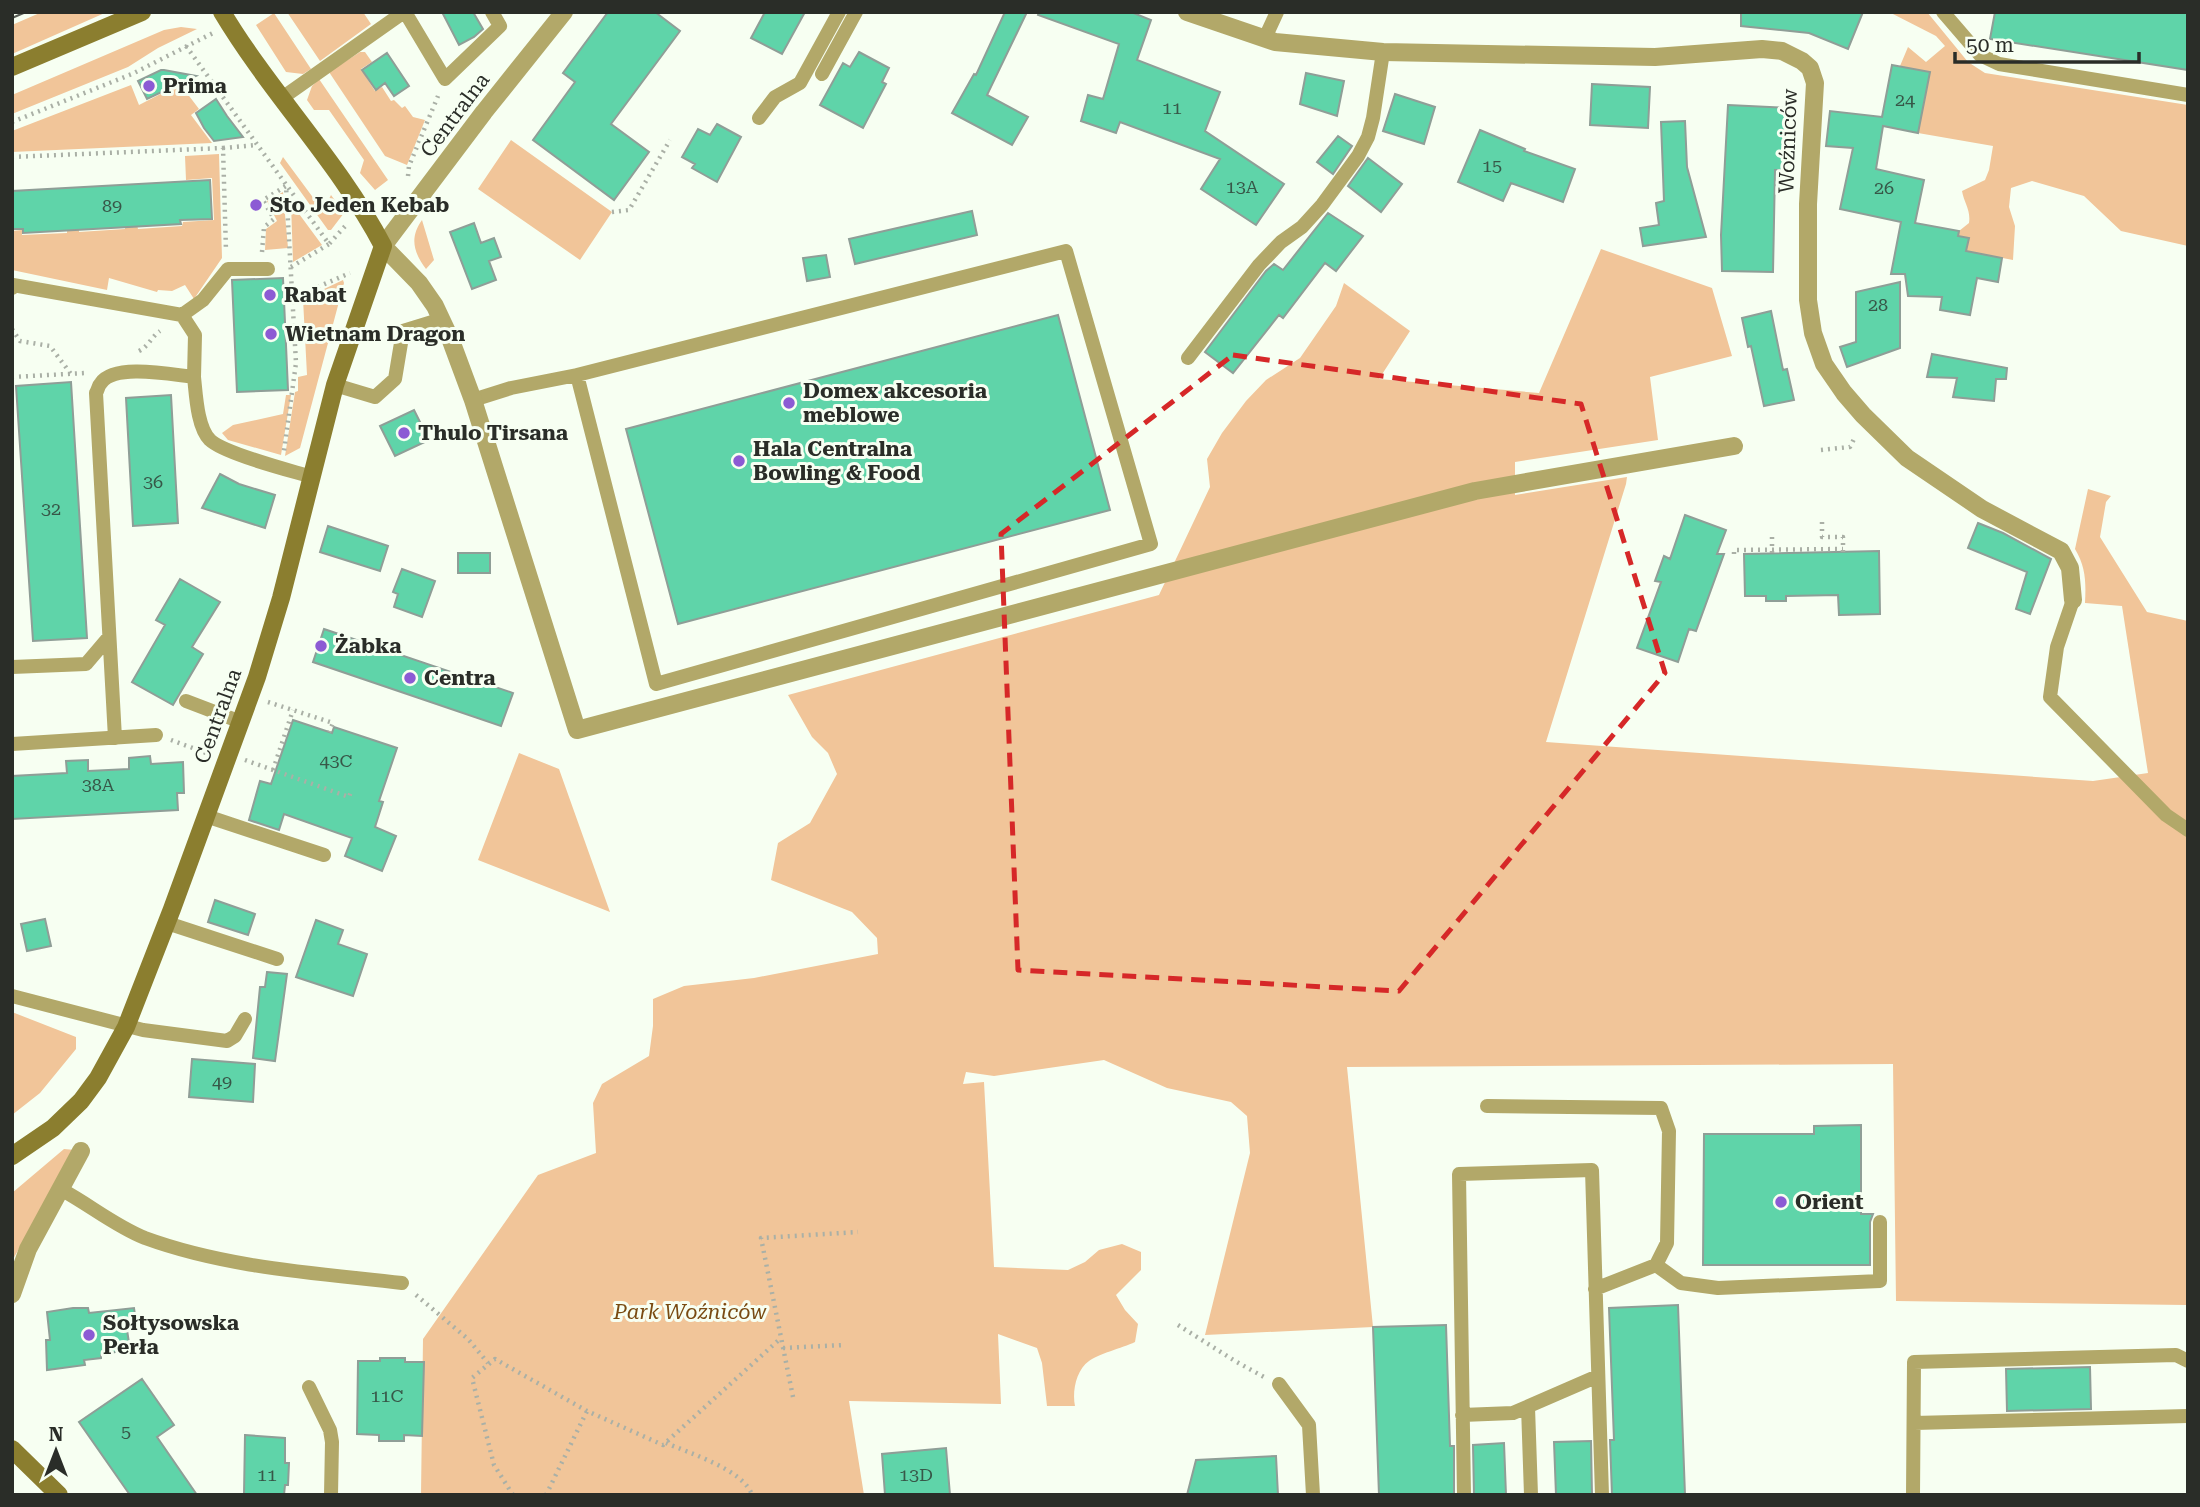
<svg xmlns="http://www.w3.org/2000/svg" width="2200" height="1507" font-family="'Roboto Serif',serif">
  <style>
    .green { fill: #f1c599 }
    .building { fill: #5fd4a9; stroke: #8f9e97; stroke-width: 2 }
    .lines { fill: none; stroke-linecap: round; stroke-linejoin: round }
    .path { stroke: #aab0a6; stroke-width: 4.5; stroke-dasharray: 2 5; stroke-linecap: butt }
    .lane { stroke: #b2a869; stroke-width: 14 }
    .street { stroke: #b2a869; stroke-width: 18 }
    .secondary { stroke: #8b7e2f; stroke-width: 18 }
    .tram { stroke: #575b54; stroke-width: 2 }
    .marked { fill: none; stroke: #d62828; stroke-width: 5; stroke-dasharray: 14 9; stroke-linejoin: round }
    .poi-dot { fill: #8c5bd4; stroke: #f7fff2; stroke-width: 2.5 }
    .labels { text-anchor: middle; dominant-baseline: central; stroke-width: 6; stroke-linejoin: round; paint-order: stroke }
    .number-label { font-size: 18px; fill: #375748 }
    .poi-label { font-size: 21px; font-weight: bold; fill: #2a2d28; stroke: #f7fff2; text-anchor: start }
    .street-label { font-size: 21px; fill: #2a2d28; stroke: #f7fff2 }
    .park-label { font-size: 21px; font-style: italic; fill: #794b12; stroke: #f7fff2 }
  </style>
  <rect width="100%" height="100%" fill="#f7fff2"/>
  <!-- green -->
  <path class="green" d="M42,12h65l-95,42v-29z
    M287,12h76l8,12 -51,37z
    M1889,12h38l41,50 17,11 203,32v141l-67,-15 -37,-35 -52,-15 -21,7 -2,19 6,19 -2,34 -47,-9 3,-13 -11,-2 1,-5 10,-8c2,-13 -5,-20 -7,-32l23,-11 4,-10 4,-24 -75,-13 12,-60 -30,-7 8,-19 18,15 19,-16 -9,-10z
    M274,13l37,56 -8,5 -17,-2 -30,-47z
    M181,27l16,2 -39,19 -30,19 -116,47v-19l152,-65z
    M360,52h5l7,10 -11,7 14,22 7,-4 9,14 3,-1 8,8 3,-2 8,11 12,3 -18,45 -22,-9 -56,-84z
    M319,79l69,101 -13,10 -15,-17 4,-13 -35,-50h-15l-7,-10 5,-14z
    M180,84l19,25 -8,6 21,28 -200,9v-21l119,-46 8,20z
    M511,140l101,72 -32,48 -102,-71z
    M219,154l3,104 -28,41 -9,-14 -13,6 -14,-1 -1,2 -48,-14 -2,12 -95,-20v-39l10,-1v5l45,-2v-4l12,-1v4l46,-3v-3l12,-1 1,4 44,-3 1,-4 31,-2 -2,-42 -26,2 -1,-24z
    M283,157l40,54 8,-16 13,18 -13,17h-3l-48,-67z
    M283,192l5,56 -23,2 1,-21 11,-8 -10,-20z
    M291,203l31,42 -29,17z
    M422,220l12,40 -8,9c-12,-16 -17,-31 -4,-49z
    M1601,249l111,39 20,68 -82,21 8,63 -143,22v33l112,-18 -1,7 -80,258 547,39 55,-8 -26,-167 -37,-3c1,-20 1,-36 -10,-54l13,-60 23,7 -5,6 -6,35 47,75 41,9v688l-2,-4 -290,-4 -3,-237 -546,3 26,260 -168,8 45,-182 -3,-37 -16,-14 -64,-14 -63,-28 -110,16 -28,-4 -3,12 21,-2 10,185 74,3 17,-8 14,-12 23,-6 19,8v18l-25,25 9,15 13,14 -3,18c-13,6 -37,12 -46,19 -13,9 -17,31 -14,45h-28l-5,-43 -5,-15 -39,-14 3,70 -152,-3 15,94h-443l2,-156 115,-164 58,-22 -3,-50 9,-19 47,-28 4,-30v-27l31,-13 70,-8 124,-24 -1,-16 -25,-26 -81,-32 7,-37 32,-20 27,-49 -9,-21 -16,-16 -24,-42 371,-100 51,-108 -3,-28 15,-26 24,-32 20,-21 34,-22 36,-52 8,-23 66,48 -31,48 160,14z
    M343,280l1,3 -44,165 -15,8 10,-64 3,-1v-14l9,-2 -4,-76z
    M286,395h5l-10,60 -53,-15 -6,-7 11,-8 50,-11z
    M519,753l40,16 51,143 -132,-52z
    M12,1012l64,25v12l-36,44 -28,22z
    M64,1149l11,1 -63,111v-68z"/>
  <!-- building -->
  <path class="building" d="M442,12h31l10,17 -9,8 -15,8z
    M608,12h47l25,19 -69,93 38,28 -35,48 -81,-60 42,-58 -12,-9z
    M765,12h40l-23,42 -31,-16z
    M1005,12h22l-40,83 41,22 -16,28 -60,-32 22,-39 2,1z
    M1039,12h92l20,8 -14,40 83,32 -15,39 79,53 -28,41 -55,-36 19,-30 -100,-37 -4,11 -35,-12 7,-26 15,4 16,-55 -81,-29z
    M1741,12h122l-15,37 -39,-16 -68,-7z
    M1995,12h193v58l-198,-31z
    M859,52l30,16 -7,14 4,2 -23,44 -43,-23 23,-42 7,4z
    M387,53l22,33 -15,10 -9,-13 -9,7 -14,-20z
    M1892,65l38,7 -12,61 -35,-7 -7,43 48,11 -9,43 44,8 -1,5 11,2 -3,13 36,7 -4,24 -21,-4 -7,37 -30,-5 2,-13 -34,-1 -3,-22h-14l10,-52 -61,-13 13,-61 -27,-2 4,-35 52,6z
    M161,70h3l32,6 -49,23 -9,-18z
    M1306,73l38,8 -7,35 -37,-12z
    M1592,84l58,3 -2,41 -58,-3z
    M1395,94l40,13 -11,37 -41,-13z
    M216,99l11,17 16,21 -29,4 -10,-13 -8,-15z
    M1728,105l60,3 -4,62h-9l-2,102 -51,-1 -1,-36z
    M1685,121l2,46 19,70 -63,9 -3,-18 19,-3 -3,-22 8,-2 -3,-79z
    M717,124l24,13 -24,45 -25,-14 3,-4 -13,-7 16,-28 12,6z
    M1480,130l45,19 -1,2 51,18 -12,33 -52,-19 -8,18 -45,-19z
    M1338,136l14,10 -19,28 -16,-12z
    M1368,158l34,26 -21,28 -33,-26z
    M210,180l2,39 -32,1 1,4 -158,9v-4h-11v-38z
    M972,211l5,24 -122,29 -6,-25z
    M1328,213l35,23 -27,35 -11,-8 -42,55 -4,-3 -46,58 -28,-21 61,-81 8,-7 9,6z
    M474,223l7,20 13,-5 7,19 -12,4 7,19 -24,9 -22,-57z
    M826,255l4,22 -23,4 -4,-23z
    M283,278l5,112 -51,2 -5,-112z
    M1900,282v66l-53,19 -7,-20 16,-5v-50z
    M1771,311l12,59 4,-1 7,31 -30,6 -13,-60 -3,1 -6,-29z
    M1058,315l52,195 -432,114 -52,-195z
    M1932,354l75,14 -1,11h-10l-2,22 -41,-4 4,-19 -30,-1z
    M71,382l16,256 -54,3 -17,-255z
    M171,395l7,128 -45,3 -7,-128z
    M414,410l15,30 -34,16 -15,-30z
    M220,474l19,10 36,11 -10,33 -63,-20z
    M1685,515l41,15 -9,24h7l-28,77 -7,-2 -11,33 -41,-14 24,-66 -6,-1 9,-25 6,3z
    M1978,523l25,10 48,26 -21,55 -14,-5 11,-37 -59,-24z
    M328,526l60,20 -8,25 -60,-19z
    M1879,551l1,63 -41,1 -1,-20 -52,1v5h-20v-5h-21l-1,-42z
    M458,553h32v20h-32z
    M402,569l33,12 -13,36 -28,-10 4,-13 -5,-2z
    M180,579l40,23 -28,45 11,7 -30,51 -41,-23 33,-57 -9,-5z
    M324,629l189,64 -12,33 -188,-64z
    M293,720l39,13 2,-6 63,21 -18,53 4,1 -8,25 21,9 -14,35 -37,-15 7,-18 -68,-24 -5,16 -30,-10 11,-39 11,3z
    M150,756l1,8 32,-2 1,31h-7l1,17 -166,9v-43l55,-3 -1,-12 22,-1v11l41,-2v-11z
    M215,900l40,14 -7,21 -40,-13z
    M45,919l6,27 -24,5 -6,-27z
    M316,920l27,10 -5,14 29,10 -14,42 -57,-19z
    M267,972l20,2 -12,87 -22,-3 7,-71h5z
    M192,1059l63,5 -2,38 -64,-5z
    M1861,1125v89h12l-3,8v43h-167l1,-131h110v-8z
    M1678,1305l7,190h-73l-2,-55h4l-5,-132z
    M73,1308h15l1,5 45,-5 3,20 -10,2 3,19 -29,6v3l-17,2 1,5 -38,5 -1,-30h4l-3,-28z
    M1446,1325l4,121h4v49h-75l-6,-168z
    M380,1358h25v4h19l-2,74 -18,-1v6h-25v-6l-22,-1 1,-73h22z
    M2090,1367l1,42 -84,2 -1,-42z
    M142,1379l32,46 -17,12 40,58h-67l-51,-73z
    M245,1435l40,3v25h4l-1,22h-3l-1,10h-40z
    M1591,1441l1,54h-36l-2,-53z
    M1504,1443l2,52h-32l-1,-50z
    M946,1448l4,47h-65l-3,-41z
    M1276,1456l2,39h-91l9,-35z"/>
  <g class="lines">
    <!-- path -->
    <path class="path" d="M186,46l143,198 19,-21
      M12,122l120,-48 81,-41
      M223,148l34,-3
      M12,157l211,-9 3,103
      M408,176l1,-10 29,-70
      M260,202l26,-16 10,177 -12,88
      M612,212l17,-2 41,-70
      M262,252l2,-25 10,-8 -11,-19
      M291,267l38,-23
      M292,298l58,-25
      M12,329l8,12 30,5 21,28
      M139,351c10,-5 12,-14 21,-20
      M12,377l74,-4
      M1821,450l29,-3 5,-10
      M1822,522v15h21v15
      M1772,537v16
      M1734,554v-4l109,-1
      M268,702l65,21 -4,9
      M171,740l38,14
      M245,760l104,37 3,-8
      M273,770l20,-60
      M416,1295l52,44 20,24
      M1178,1325l57,36 29,16
      M783,1348l61,-3
      M793,1397l-32,-159 97,-6
      M666,1443c23,10 78,27 86,52
      M513,1495l-19,-30 -22,-87 23,-19 92,52 76,34 118,-107
      M546,1495l41,-84"/>
    <!-- lane -->
    <path class="lane" d="M405,12l40,67 55,-53 -8,-14
      M1943,12l37,43 19,9 189,31
      M1265,38l12,-26
      M822,74l34,-62
      M282,98l122,-86
      M759,118l16,-21 25,-14 39,-71
      M12,288l1,-3 169,30 21,-15 25,-31h40
      M182,315l13,20 -1,42
      M1188,358l71,-93 22,-23 21,-15 20,-22 36,-49 10,-19 5,-19 10,-66
      M335,385l40,12 20,-18 8,-48 39,-12
      M473,400l38,-12 66,-13 489,-124 85,293 -495,140 -79,-309
      M2073,600l-16,47 -7,50 116,118 22,15
      M12,667l74,-3 23,-27
      M186,701l55,21
      M115,738l-19,-345c2,-3 2,-7 5,-10 14,-20 72,-8 93,-6 2,17 3,50 16,63 15,14 79,30 102,37
      M12,744l144,-9
      M206,816l118,39
      M167,923l110,36
      M12,996l131,34 84,11 8,-5 10,-17
      M1487,1106l174,2 8,23 -2,112 -11,22
      M62,1190c28,15 53,36 83,48 82,30 171,35 257,45
      M1595,1289l61,-24 25,18 37,5 162,-7v-59
      M1279,1384l30,41 4,70
      M309,1387l21,43 2,12 -1,53
      M1528,1407l3,88
      M1462,1415l51,-2 85,-37
      M1914,1423l274,-7
      M1464,1495l-5,-321 133,-4 10,325
      M1913,1495l1,-133 262,-7 12,6"/>
    <!-- street -->
    <path class="street" d="M564,12l-80,100 -101,134 36,37 16,23 15,32 23,62 104,330 898,-239 259,-45
      M1187,12l88,30 108,10 272,5 107,-8 20,2 20,10 8,7 5,15 -7,121v96l5,33 11,31 20,29 19,22 44,43 75,51 79,42 9,17 3,32
      M12,1294l16,-45 53,-98"/>
    <!-- secondary -->
    <path class="secondary" d="M12,67l130,-55
      M12,1156l41,-28 28,-27 17,-23 28,-51 46,-118 85,-232 24,-79 54,-213 48,-139c-44,-84 -112,-152 -161,-234
      M12,1449l47,46"/>
    <!-- tram -->
    <path class="tram" d="M12,18l14,-6"/>
  </g>
  <!-- marked area -->
  <path class="marked" d="M1233,355l348,49 84,269 -266,318 -381,-21 -17,-436z"/>
  <!-- markers -->
  <g class="poi-dot">
    <circle cx="149" cy="86" r="7"/>
    <circle cx="256" cy="205" r="7"/>
    <circle cx="270" cy="295" r="7"/>
    <circle cx="271" cy="334" r="7"/>
    <circle cx="789" cy="403" r="7"/>
    <circle cx="404" cy="433" r="7"/>
    <circle cx="739" cy="461" r="7"/>
    <circle cx="321" cy="646" r="7"/>
    <circle cx="410" cy="678" r="7"/>
    <circle cx="1781" cy="1202" r="7"/>
    <circle cx="89" cy="1335" r="7"/>
  </g>
  <g class="labels">
    <!-- number labels -->
    <g class="number-label">
      <text x="1905" y="99">24</text>
      <text x="1172" y="107">11</text>
      <text x="1492" y="165">15</text>
      <text x="1242" y="186">13A</text>
      <text x="1884" y="187">26</text>
      <text x="112" y="205">89</text>
      <text x="1878" y="304">28</text>
      <text x="153" y="481">36</text>
      <text x="51" y="508">32</text>
      <text x="336" y="760">43C</text>
      <text x="98" y="784">38A</text>
      <text x="222" y="1081">49</text>
      <text x="387" y="1395">11C</text>
      <text x="126" y="1431">5</text>
      <text x="267" y="1474">11</text>
      <text x="916" y="1474">13D</text>
    </g>
    <!-- poi labels -->
    <g class="poi-label">
      <text x="163" y="86">Prima</text>
      <text x="270" y="205">Sto Jeden Kebab</text>
      <text x="284" y="295">Rabat</text>
      <text x="285" y="334">Wietnam Dragon</text>
      <text x="803" y="391">Domex akcesoria<tspan x="803" dy="24">meblowe</tspan></text>
      <text x="418" y="433">Thulo Tirsana</text>
      <text x="753" y="449">Hala Centralna<tspan x="753" dy="24">Bowling &amp; Food</tspan></text>
      <text x="335" y="646">Żabka</text>
      <text x="424" y="678">Centra</text>
      <text x="1795" y="1202">Orient</text>
      <text x="103" y="1323">Sołtysowska<tspan x="103" dy="24">Perła</tspan></text>
    </g>
    <!-- street labels -->
    <g class="street-label">
      <text transform="translate(455 115) rotate(-53)">Centralna</text>
      <text transform="translate(1788 141) rotate(-88)">Woźniców</text>
      <text transform="translate(218 716) rotate(-70)">Centralna</text>
    </g>
    <!-- park labels -->
    <g class="park-label">
      <text x="690" y="1312">Park Woźniców</text>
    </g>
  </g>
  <!-- border -->
  <rect width="2200" height="1507" fill="none" stroke="#2a2d28" stroke-width="28"/>
  <!-- north arrow -->
  <g transform="translate(56 1451)" stroke="#f7fff2" stroke-width="5" paint-order="stroke">
  <path d="M0-5L12 26L0 18L-12 26Z" fill="#2a2d28"/>
  <text y="-10" font-size="19" font-weight="bold" text-anchor="middle" fill="#2a2d28">N</text>
  </g>
  <!-- scale -->
  <path d="M1955 52v10h184v-10" fill="none" stroke="#2a2d28" stroke-width="3.5"/>
  <text x="1966" y="52" font-size="21" fill="#2a2d28" stroke="#f7fff2" stroke-width="5" paint-order="stroke">50 m</text>
</svg>
